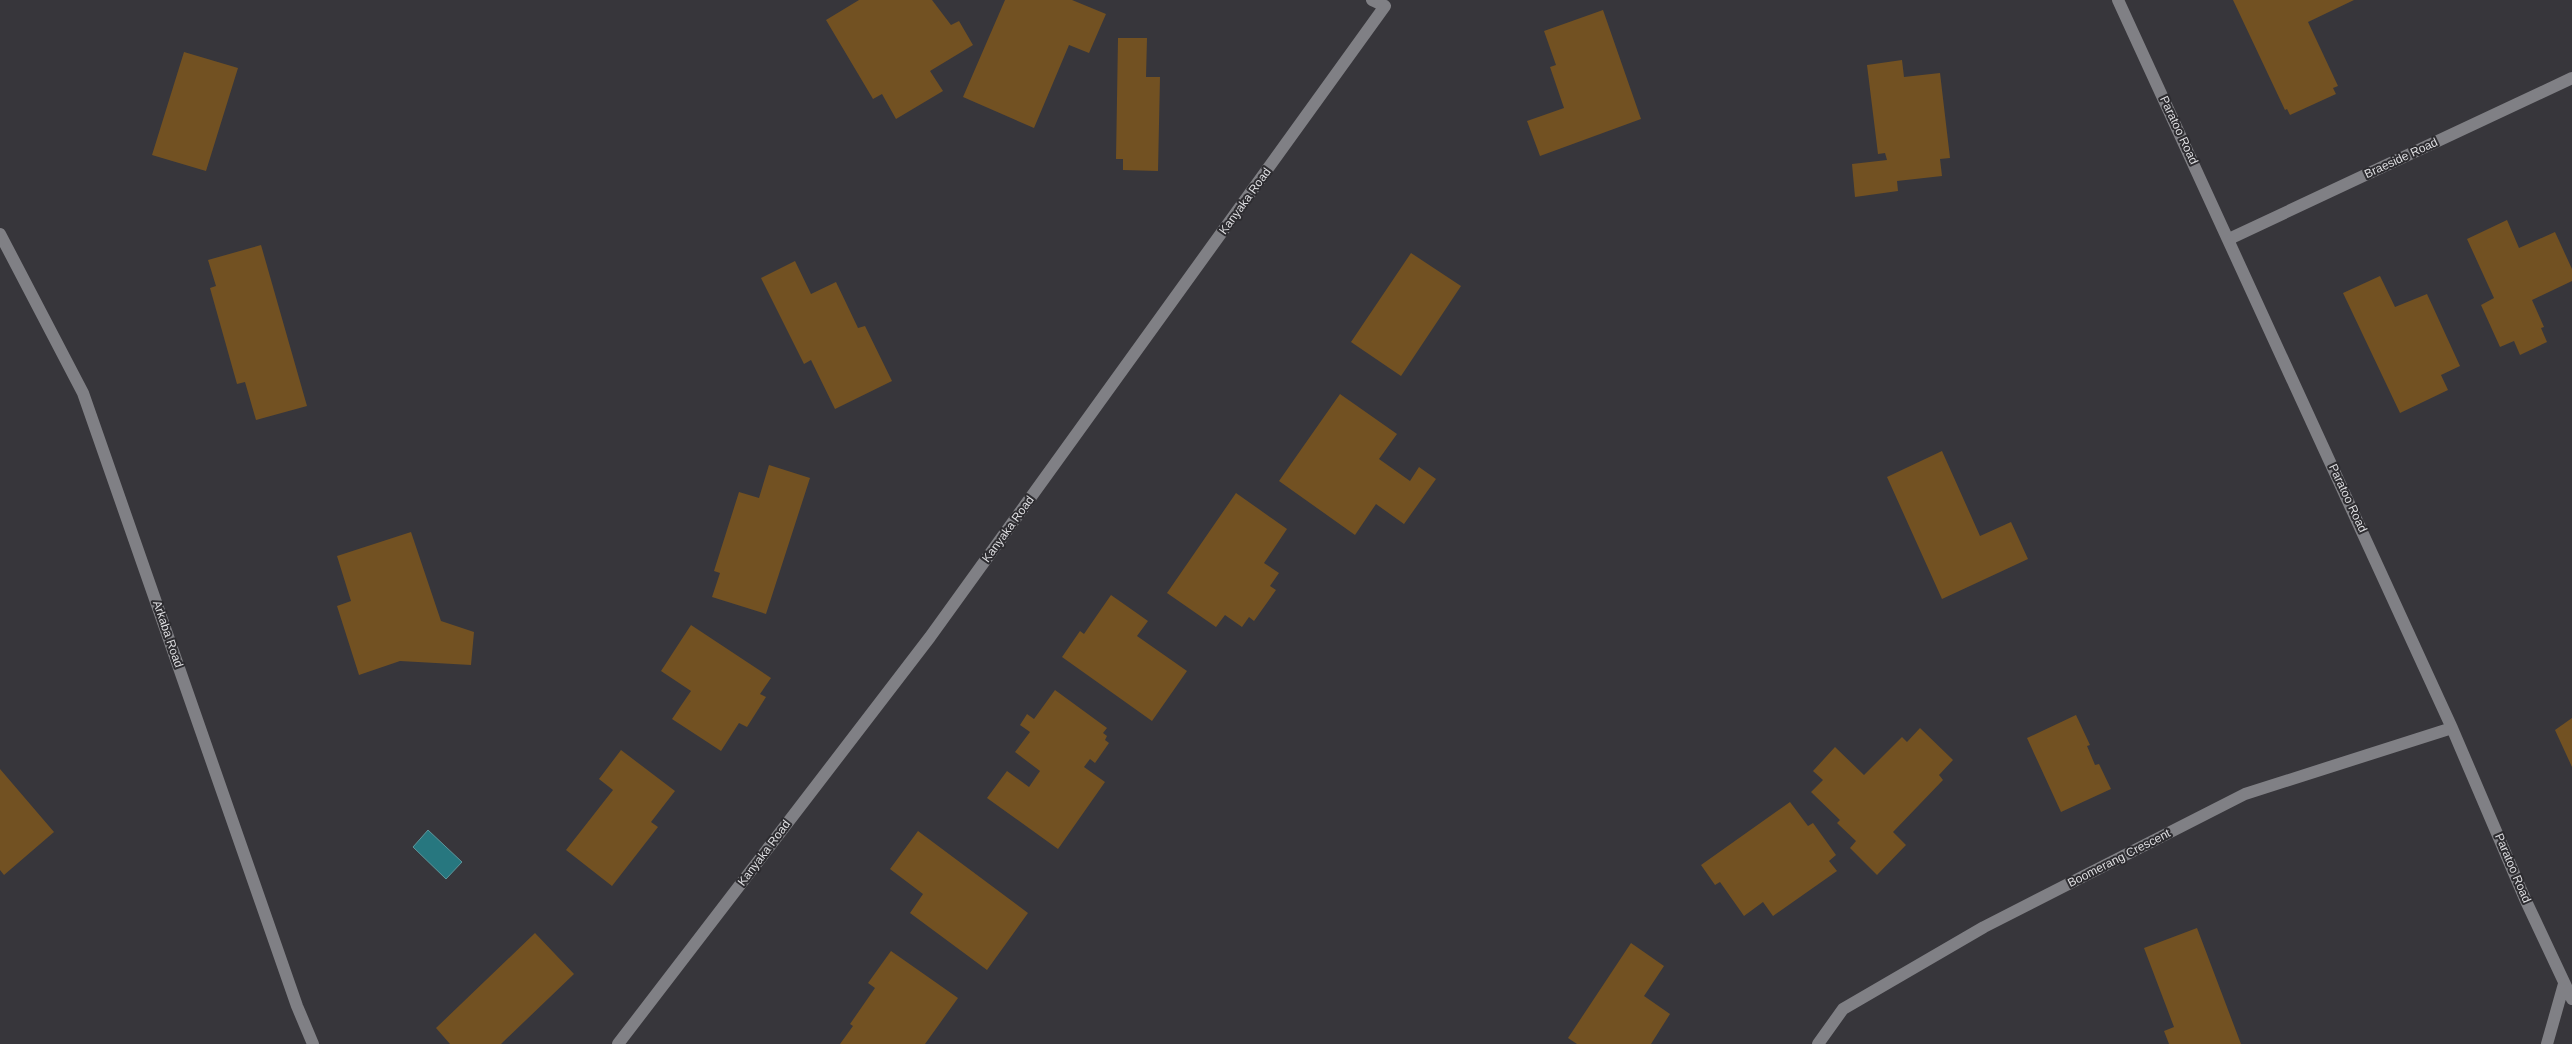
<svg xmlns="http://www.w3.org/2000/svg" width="2572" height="1044" font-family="Arial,sans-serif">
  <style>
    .water { fill: #27777f; stroke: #5e969c }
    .building { fill: #725122 }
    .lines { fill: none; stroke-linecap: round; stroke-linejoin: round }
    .minor { stroke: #808085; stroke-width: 12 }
    .labels { text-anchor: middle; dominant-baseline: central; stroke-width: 4; stroke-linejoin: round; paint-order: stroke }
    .street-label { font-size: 12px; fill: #dedee1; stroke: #2d2c30 }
  </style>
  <rect width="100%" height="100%" fill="#37363b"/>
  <!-- water -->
  <path class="water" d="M428,830l34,32 -16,17 -33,-32z"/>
  <!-- building -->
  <path class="building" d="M859,0h73l19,25 8,-4 14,24 -43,26 13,20 -47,28 -14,-25 -9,5 -47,-79z
    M1005,0h67l34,14 -17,39 -20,-8 -35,83 -71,-31z
    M2233,0h121l-46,22 30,64 -5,2 3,6 -46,21 -3,-6 -2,1z
    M1603,10l38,109 -101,37 -13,-35 37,-13 -14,-41 6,-2 -12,-34z
    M1118,38h29l-1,39h14l-2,94 -35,-1v-11h-7z
    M184,52l54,16 -32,103 -54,-16z
    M1902,60l2,17 36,-4 10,85 -10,1 2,17 -45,5 1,10 -43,6 -3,-33 35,-4 -2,-7 -7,1 -11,-89z
    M2507,220l12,28 36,-16 17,37v12l-40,19 12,27 -3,1 6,14 -27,13 -6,-14 -14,6 -19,-42 13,-7 -27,-59z
    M261,245l46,161 -51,14 -11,-38 -8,2 -27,-96 6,-2 -8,-26z
    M1411,253l50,33 -60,90 -50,-34z
    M795,261l16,33 25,-12 22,46 7,-2 27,55 -57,28 -24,-49 -7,4 -43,-86z
    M2380,276l15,31 32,-13 33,72 -19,9 7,15 -48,23 -57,-120z
    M1340,394l57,40 -18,25 31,22 9,-14 17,12 -32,45 -28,-20 -21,31 -76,-54z
    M1942,451l38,85 31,-14 17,37 -86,40 -55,-122z
    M769,465l41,13 -44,136 -54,-17 8,-24 -6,-2 25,-79 20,6z
    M1236,493l51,36 -23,34 15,10 -9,13 6,4 -22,31 -5,-4 -7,10 -17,-12 -9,12 -49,-34z
    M411,532l30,89 33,11 -3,33 -71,-4 -41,14 -22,-69 14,-5 -14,-45z
    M1111,595l37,26 -11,15 50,35 -35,50 -90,-64 18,-26 4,3z
    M691,625l80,53 -11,16 6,3 -19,30 -8,-4 -18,28 -49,-32 19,-28 -30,-20z
    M1055,690l52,38 -4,5 4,3 -2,4 4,3 -14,20 -5,-4 -6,8 21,15 -47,67 -71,-51 20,-27 22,16 11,-16 -25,-19 15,-20 -10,-7 7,-11 7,5z
    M2076,715l14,30 -3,1 8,19 4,-1 12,25 -50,23 -34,-74z
    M2572,718v49l-17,-37z
    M1920,728l33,32 -14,15 4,5 -50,52 13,13 -29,30 -27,-27 6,-7 -19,-18 3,-3 -29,-28 12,-12 -10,-9 22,-24 29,28 38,-38 5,5z
    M621,750l54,41 -24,31 7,5 -46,59 -46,-36 47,-60 -14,-11z
    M0,769l54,63 -50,43 -4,-5z
    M1790,802l18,24 5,-3 23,32 -7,6 8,10 -64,45 -10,-14 -19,14 -24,-34 -5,3 -14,-20z
    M918,831l110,82 -41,57 -77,-57 13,-19 -33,-25z
    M2197,928l44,116h-72l-5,-13 10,-4 -30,-79z
    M535,933l39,41 -73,70h-51l-14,-16z
    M1631,943l33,23 -20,30 26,18 -19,30h-74l-9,-6z
    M891,951l67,47 -33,46h-85l13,-18 -3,-2 25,-36 -7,-5z"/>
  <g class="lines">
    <!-- minor -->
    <path class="minor" d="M2118,0l334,728 73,171 47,100
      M0,234l83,159 214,613 16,38
      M2229,239l343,-161
      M618,1044l312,-407 455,-631 -13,-6
      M1818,1044l25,-35 141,-82 261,-133 207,-66
      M2547,1044l17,-60"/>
  </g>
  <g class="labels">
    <!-- street labels -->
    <g class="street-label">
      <text transform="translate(2179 130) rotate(65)">Paratoo Road</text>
      <text transform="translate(2401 158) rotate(-25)">Braeside Road</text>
      <text transform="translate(1245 201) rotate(-54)">Kanyaka Road</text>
      <text transform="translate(2348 498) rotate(65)">Paratoo Road</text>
      <text transform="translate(1008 529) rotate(-54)">Kanyaka Road</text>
      <text transform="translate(168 634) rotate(71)">Arkaba Road</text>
      <text transform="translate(764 853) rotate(-53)">Kanyaka Road</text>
      <text transform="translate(2119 858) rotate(-27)">Boomerang Crescent</text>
      <text transform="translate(2513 868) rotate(67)">Paratoo Road</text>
    </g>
  </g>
</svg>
